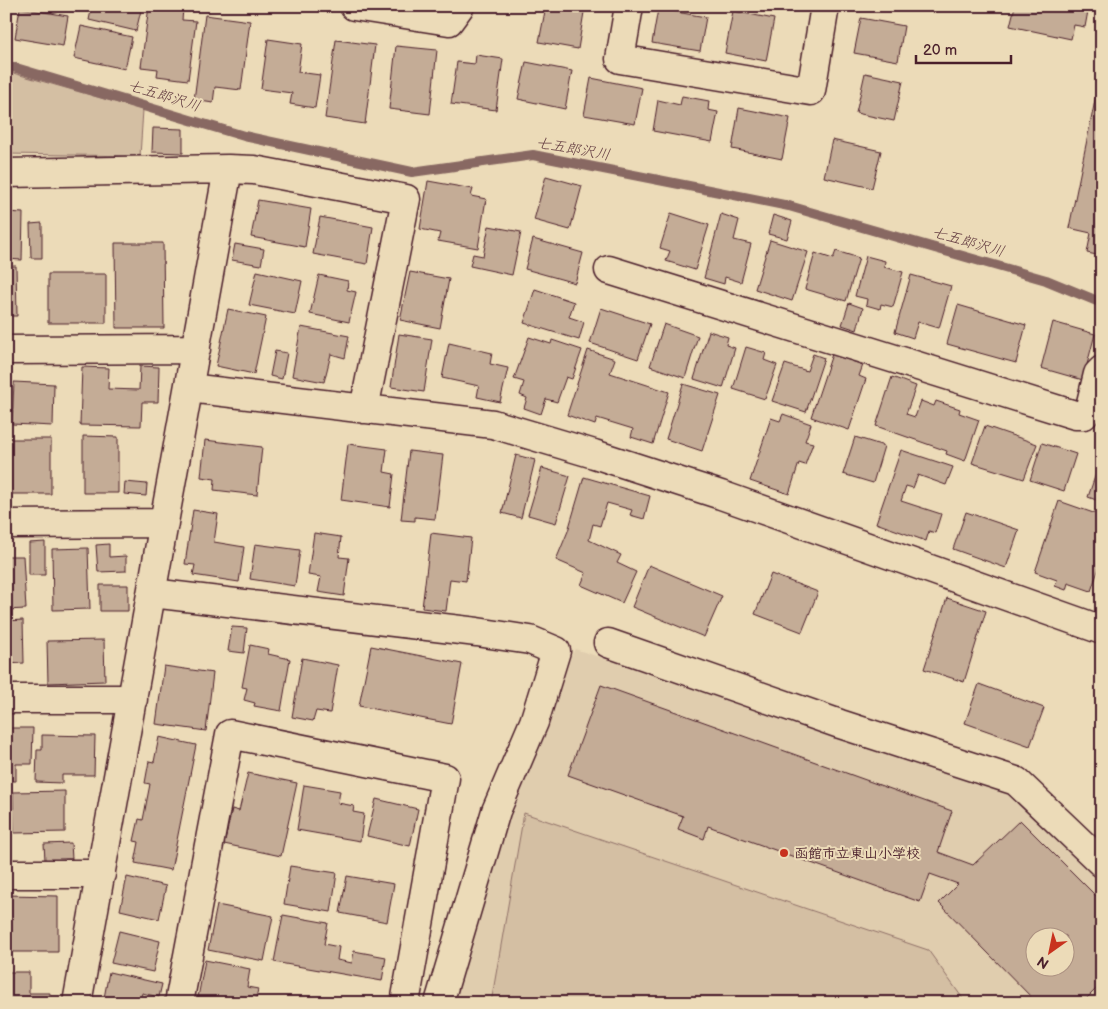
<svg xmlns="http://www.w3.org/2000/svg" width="1108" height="1009" font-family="'Balsamiq Sans','Klee One',sans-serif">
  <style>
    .built { fill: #e0cdae; fill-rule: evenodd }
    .green { fill: #d4bfa3; stroke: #8f6f67 }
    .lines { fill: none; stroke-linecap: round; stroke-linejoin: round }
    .stream { stroke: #886862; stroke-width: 10 }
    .building { fill: #c4ac96; stroke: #4a1f2b; fill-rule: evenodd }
    .street-casing { stroke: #4a1f2b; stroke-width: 31 }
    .street { stroke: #ecdbb8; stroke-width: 28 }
    .poi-dot { fill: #c8321e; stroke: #ecdbb8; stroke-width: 2 }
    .labels { text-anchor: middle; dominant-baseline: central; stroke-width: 4; stroke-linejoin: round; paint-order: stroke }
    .poi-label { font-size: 14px; font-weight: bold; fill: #4a1f2b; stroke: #ecdbb8; text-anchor: start }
    .water-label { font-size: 15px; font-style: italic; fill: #643d42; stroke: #ecdbb8 }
  </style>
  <rect width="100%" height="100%" fill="#ecdbb8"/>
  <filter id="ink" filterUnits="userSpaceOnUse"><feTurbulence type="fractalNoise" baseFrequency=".02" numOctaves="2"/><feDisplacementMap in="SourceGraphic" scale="10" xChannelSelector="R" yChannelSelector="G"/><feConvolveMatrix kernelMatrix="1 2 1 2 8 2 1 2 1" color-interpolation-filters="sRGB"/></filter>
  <g filter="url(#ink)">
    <!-- built -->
    <path class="built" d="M575,649l374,124 48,11 105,100v119h-648l53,-181 52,-144zM1036,936h30v30h-30z"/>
    <!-- green -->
    <path class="green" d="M6,71l137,39 -3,46 -134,-2z
      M524,813l404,137 38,53h-475z"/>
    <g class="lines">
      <!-- stream -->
      <path class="stream" d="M6,65l238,71 168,36 121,-17 256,51 257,74 56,23"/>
    </g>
    <!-- building -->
    <path class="building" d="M92,6h50l-6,25 -47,-11z
      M149,6l34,3 -1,11 14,1 -8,59 -31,-4 1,-7 -17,-2z
      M546,6h39l-7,43 -39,-7z
      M1015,6h50l23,5 -3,16 -11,-2 -3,14 -61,-13z
      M20,8l48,8 -5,30 -48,-8z
      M658,9l48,8 -6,34 -48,-8z
      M733,11l41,8 -8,42 -41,-8z
      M205,15l45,6 -9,69 -26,-3 -2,16 -19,-3z
      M861,18l43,8 -6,35 -44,-8z
      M81,26l51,11 -7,32 -51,-11z
      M268,39l34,5 -4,28 22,3 -5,33 -25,-4 2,-11 -31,-4z
      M336,40l39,5 -10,79 -40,-6z
      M396,46l41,4 -7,64 -41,-5z
      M476,55l27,4 -7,51 -45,-6 6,-42 18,2z
      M526,62l46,9 -7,38 -47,-10z
      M1102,66v190l-15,-3 4,-20 -22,-5z
      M865,73l38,8 -9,40 -38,-8z
      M591,78l51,10 -7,36 -51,-9z
      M682,96l27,5 -1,9 10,2 -6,30 -59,-11 5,-31 22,5z
      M739,108l51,10 -8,41 -50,-10z
      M153,128l30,1v24l-31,-1z
      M832,140l49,11 -9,37 -48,-11z
      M546,176l36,10 -12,44 -36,-10z
      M428,181l45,8 -2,7 15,3 -8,49 -40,-7 2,-8 -20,-4z
      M258,200l53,9 -6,38 -54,-10z
      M6,212l17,1 -1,47 -16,-1z
      M671,213l38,12 -14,45 -29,-9 4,-10 -10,-3z
      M721,214l18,6 -5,20 17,4 -10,38 -16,-5 -1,7 -20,-6z
      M773,215l19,6 -5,18 -19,-5z
      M320,217l53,10 -6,37 -54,-10z
      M42,223v35h-11l-1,-34z
      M489,226l32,6 -9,43 -42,-9 3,-12 10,2z
      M533,239l50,14 -8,30 -50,-14z
      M770,240l38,12 -16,49 -37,-12z
      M115,243h48l1,85h-48z
      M235,244l29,5 -3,16 -29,-5z
      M836,251l23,7 -13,43 -41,-12 10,-36 18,6z
      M866,256l19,5 -1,6 19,5 -10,35 -12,-3 -1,5 -14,-4 1,-6 -12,-3z
      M6,266h10l1,50h-11z
      M257,271l45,10 -7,33 -46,-9z
      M410,272l39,7 -9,49 -40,-8z
      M48,274h58v49h-58z
      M319,275l29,6 -1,9 9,2 -7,30 -39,-8z
      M911,275l40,11 -12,42 -21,-6 -5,16 -18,-6z
      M535,289l39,13 -5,15 15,5 -5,18 -55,-17z
      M849,303l14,5 -6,22 -15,-5z
      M958,305l68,20 -10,38 -69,-19z
      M601,308l49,16 -12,35 -48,-16z
      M228,309l38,8 -12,57 -38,-8z
      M1053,322l42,12 -12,46 -42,-12z
      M664,324l34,12 -13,42 -35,-12z
      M301,327l48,9 -4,22 -14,-4 -7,28 -32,-6z
      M709,331l19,6 -2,8 9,3 -12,40 -29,-9z
      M399,334l33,5 -8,53 -33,-5z
      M529,337l22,7 1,-4 30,10 -10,29 -6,-2 -9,25 -11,-3 -5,15 -17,-6 3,-10 -7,-3 4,-13 -10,-3z
      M449,343l43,10 -2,11 18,4 -8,34 -23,-5 2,-11 -37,-8z
      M746,347l20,6 -2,7 13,5 -12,34 -32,-10z
      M588,350l27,9 -5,14 59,19 -16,52 -22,-7 2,-8 -36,-11 -2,7 -28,-10z
      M275,351l12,2 -5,26 -12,-3z
      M813,354l11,4 -18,54 -34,-11 13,-37 22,7z
      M832,354l31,11 -4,11 7,3 -17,51 -38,-13z
      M140,366l19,1 -1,35h-16l-1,24 -61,-1 2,-58 27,1 -1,21 31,1z
      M892,377l24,9 -10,28 9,3 6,-16 13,5 2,-5 24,8 -1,4 20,7 -14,41 -19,-7 1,-3 -71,-25z
      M14,382l40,2 -1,42 -41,-2z
      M683,384l37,11 -18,56 -36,-12z
      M783,414l28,10 -6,17 8,2 -8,22 -6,-2 -10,31 -39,-13 21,-63 9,3z
      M985,426l52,18 -13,35 -52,-16z
      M83,436l35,1v56h-35z
      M855,437l29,9 -11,37 -30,-9z
      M10,439h41v55h-40z
      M205,440l57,7 -5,48 -43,-5 1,-11 -14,-2z
      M1042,443l34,11 -12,37 -34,-11z
      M348,444l39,5 -3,23 10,2 -4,33 -49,-7z
      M901,450l52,17 -7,18 -28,-10 -5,13 -7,-2 -5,15 40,13 -6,19 -6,-2 -3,10 -50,-18z
      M409,451l34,4 -8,64 -20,-2v4l-14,-1z
      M516,455l19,5 -14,58 -19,-5z
      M1101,459l1,1v42l-14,-5z
      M542,468l28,8 -14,47 -28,-8z
      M584,477l66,19 -6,23 -14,-4 2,-5 -25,-7 -7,23 -7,-2 -4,16 32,15 -4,8 19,9 -14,31 -41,-18 5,-12 -30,-13 12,-29z
      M125,482l22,2 -1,12 -22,-2z
      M1059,501l43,15v43l-11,32 -23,-8 -2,7 -11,-4 2,-6 -22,-8z
      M193,510l25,4 -4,28 30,5 -5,35 -46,-7 2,-10 -10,-1z
      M966,512l53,18 -13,38 -53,-19z
      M314,533l27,4 -2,20 10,1 -5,38 -26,-4 3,-15 -13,-2z
      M431,533l40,5 -5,43 -16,-2 -4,32 -24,-3z
      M45,542v33h-16v-32z
      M109,544v13l17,-1v15l-28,1 -2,-27z
      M255,544l45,6 -5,36 -45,-7z
      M88,548l2,61 -37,1 -1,-61z
      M6,556h17l3,53 -20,1z
      M649,565l73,31 -18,41 -72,-30z
      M771,574l47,18 -16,40 -47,-18z
      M100,585h28v26h-28z
      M947,598l39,13 -22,71 -40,-13z
      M23,620l1,43 -18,1v-43z
      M232,627l15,1 -3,25 -16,-2z
      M104,640l1,41 -57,2 -1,-42z
      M250,645l19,4 -1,5 22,5 -9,52 -27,-5 1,-3 -11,-3 3,-12 -5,-1z
      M371,646l91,18 -11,60 -92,-18z
      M302,658l36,7 -8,48 -14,-2 -3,10 -21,-4z
      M164,666l49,7 -7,58 -50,-7z
      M979,684l65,24 -14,38 -65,-23z
      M601,685l351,126 -14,41 35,13 47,-45 82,82v81l-20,20h-45l-98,-100 19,-19 -28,-10 -10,28 -212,-76 -4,13 -26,-10 5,-13 -115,-41zM1036,936h30v30h-30z
      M6,728h27l-1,36h-16v17h-10z
      M42,735l53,1 -1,39h-32v8l-26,-1 1,-32h5z
      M159,737l37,8 -25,125 -36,-7 4,-21 -5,-1 5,-22 4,1 7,-36 -5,-1 4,-22 5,1z
      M248,773l49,10 -16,73 -57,-12 8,-35 7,2z
      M304,785l36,6 -2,12 16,3 -1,6 11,2 -4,27 -63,-11z
      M65,791v41l-51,1 -1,-41z
      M376,799l42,10 -8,37 -43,-10z
      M71,843l1,16 -27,1 -1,-16z
      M290,866l47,7 -6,39 -47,-8z
      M347,876l47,8 -7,38 -47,-9z
      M127,877l39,9 -7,33 -39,-9z
      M6,895l52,1v56h-52z
      M217,905l56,11 -9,45 -56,-11z
      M283,915l45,8 -4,21 15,3 -2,13 15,3 2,-12 32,6 -4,24 -108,-19z
      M119,931l41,10 -7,31 -42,-9z
      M205,960l45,9 -3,18 11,2 -3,14h-58z
      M6,972h23v21h21l-1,10h-43z
      M109,972l53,12 -3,13 -17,-4 -2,10h-37z"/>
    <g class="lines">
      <defs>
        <path id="street" d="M354,6l95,15 11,-15
          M629,6l-9,53 191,32 14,-85
          M6,173l222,-4 26,1 152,29 -42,210
          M609,270l466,145h9l6,-8 8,-33 4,-4
          M6,350l190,-1
          M189,388l304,36 101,30 127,41 381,135
          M6,524l158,-1
          M152,593l325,39 53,8 26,11 -22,71 -38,89 -57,192
          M608,643l232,81 176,57 86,82
          M6,699h127
          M6,874h95
          M77,1003l151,-834
          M179,1003l51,-269 215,44 -40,225"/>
      </defs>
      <!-- street casing -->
      <use href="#street" class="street-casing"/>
      <!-- street -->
      <use href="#street" class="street"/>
    </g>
  </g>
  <!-- markers -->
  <circle class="poi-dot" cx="784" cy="853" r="5"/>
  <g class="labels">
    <!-- poi labels -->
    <g class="poi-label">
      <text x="794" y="853">函館市立東山小学校</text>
    </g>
    <!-- water labels -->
    <g class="water-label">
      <text transform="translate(164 96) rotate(17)">七五郎沢川</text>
      <text transform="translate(573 149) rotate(10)">七五郎沢川</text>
      <text transform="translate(968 242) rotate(16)">七五郎沢川</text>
    </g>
  </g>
  <!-- margin -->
  <rect width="1108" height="1009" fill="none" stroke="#ecdbb8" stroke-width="25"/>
  <rect x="12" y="12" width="1083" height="984" fill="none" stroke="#4a1f2b" stroke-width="2" filter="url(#ink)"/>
  <!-- north arrow -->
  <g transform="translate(1050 952) rotate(213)"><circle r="24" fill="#ecdbb8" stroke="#ab9080"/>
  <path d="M0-4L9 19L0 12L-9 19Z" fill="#c8321e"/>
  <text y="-8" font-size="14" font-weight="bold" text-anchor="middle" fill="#4a1f2b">N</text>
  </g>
  <!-- scale -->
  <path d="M916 55v8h95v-8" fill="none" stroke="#4a1f2b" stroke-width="2.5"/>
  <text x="923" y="55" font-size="15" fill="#4a1f2b" stroke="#ecdbb8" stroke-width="4" paint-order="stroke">20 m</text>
</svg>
